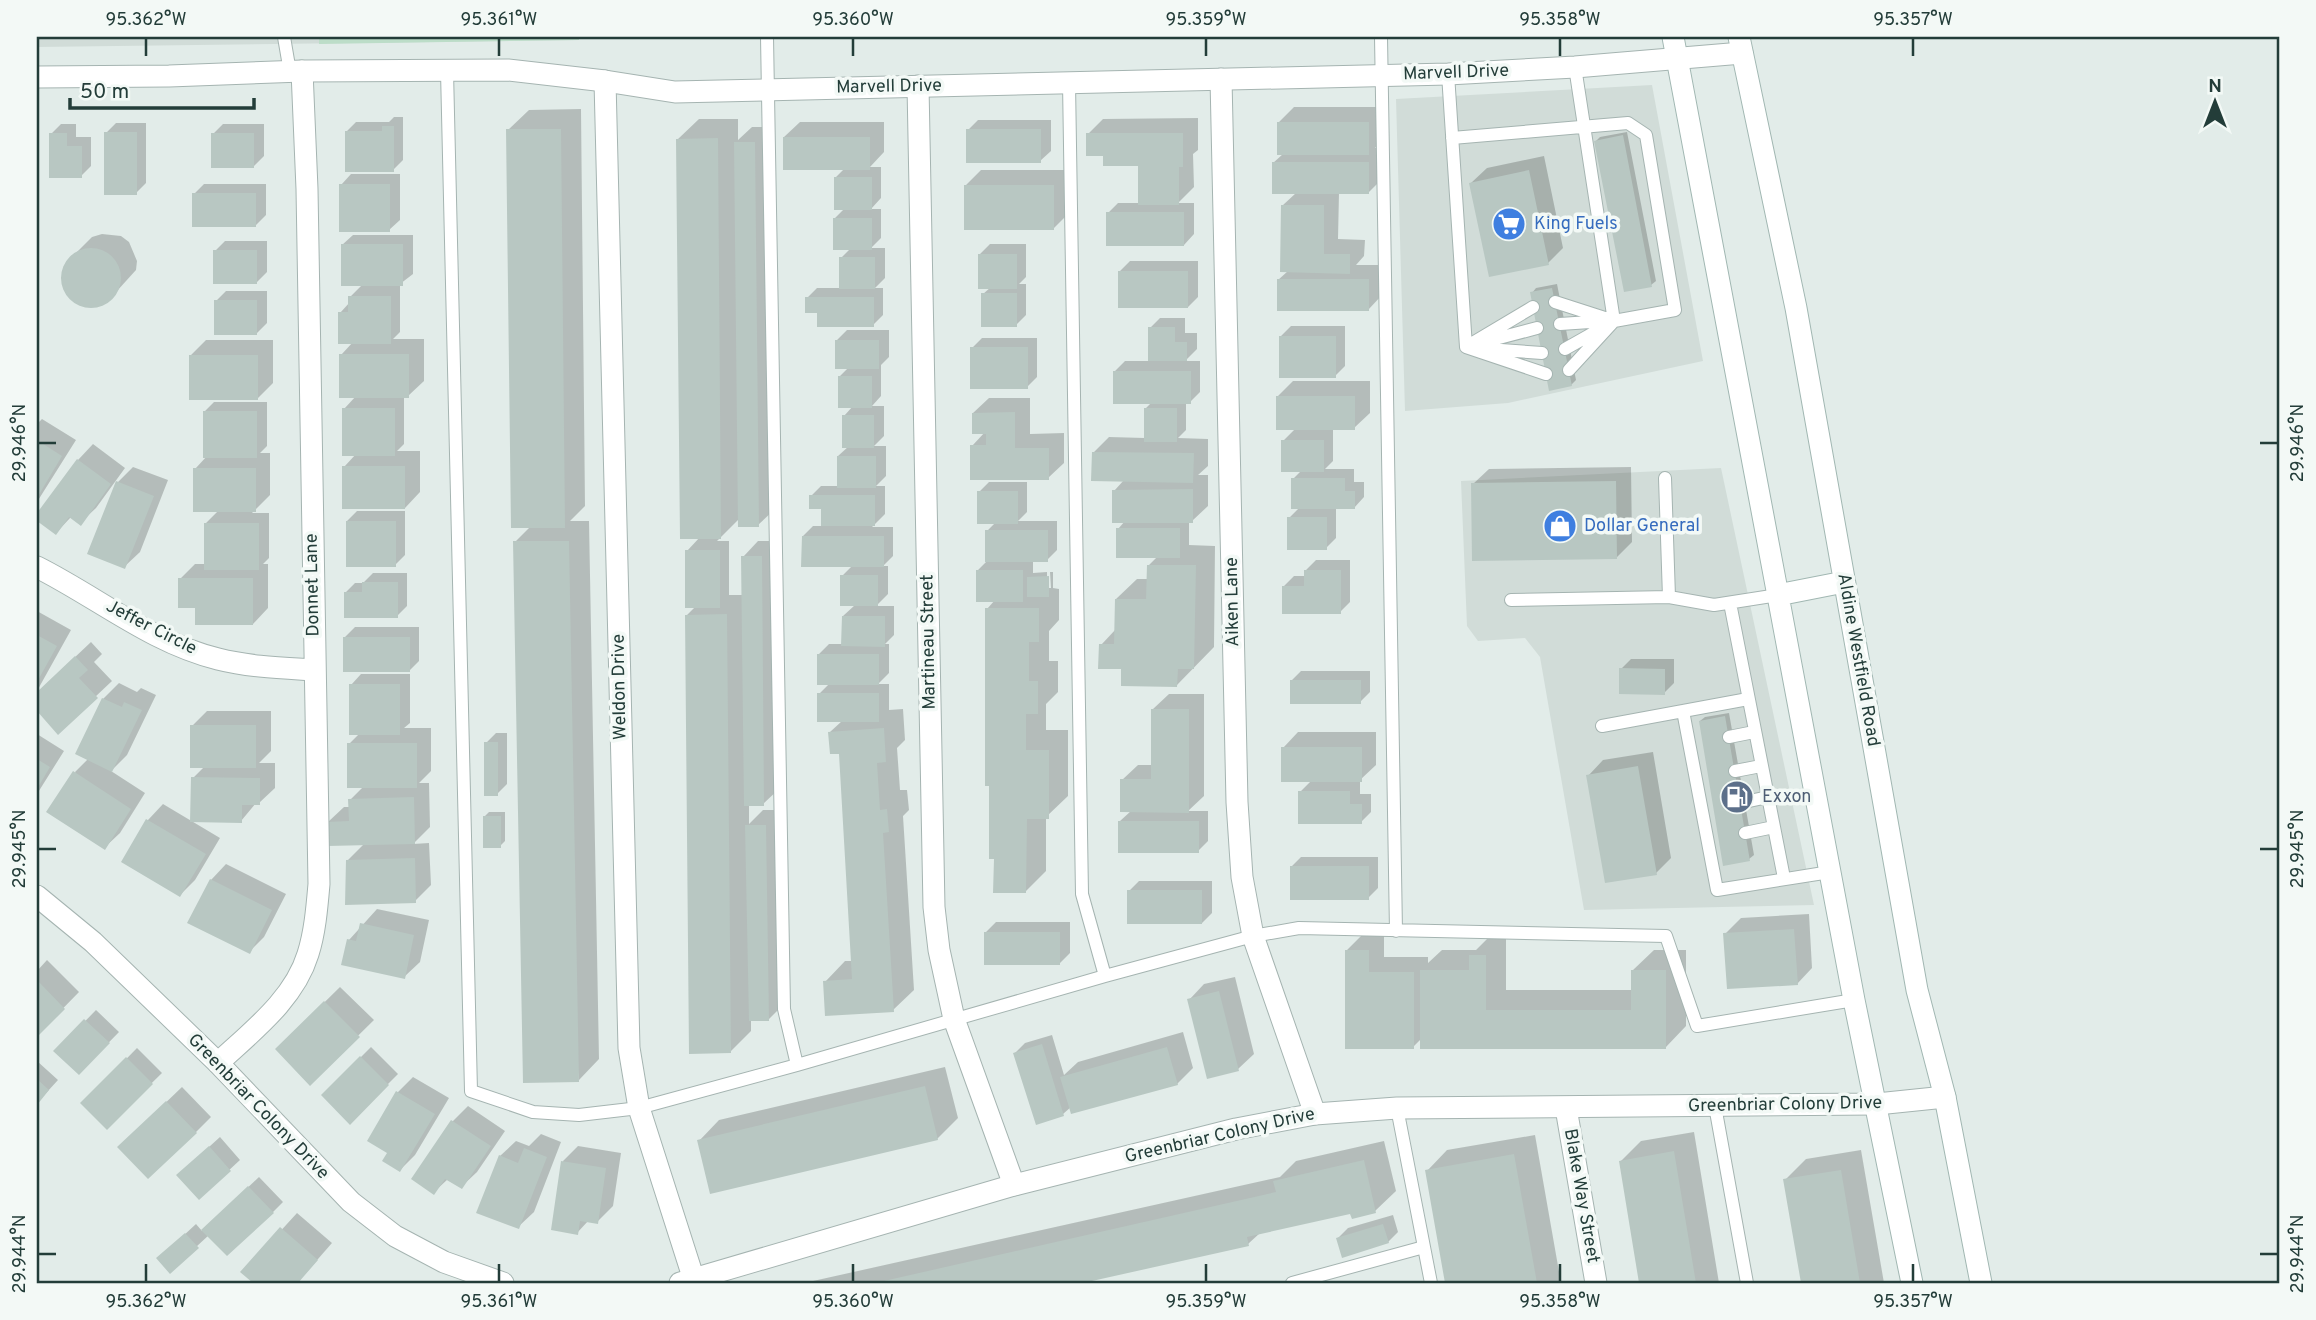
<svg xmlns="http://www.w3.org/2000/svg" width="2316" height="1320" font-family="Overpass,sans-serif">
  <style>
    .built { fill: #d1dcd8 }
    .green { fill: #bcddc8 }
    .shadow { fill: #0003 }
    .building { fill: #b8c7c2 }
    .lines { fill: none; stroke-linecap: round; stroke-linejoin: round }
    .service-casing { stroke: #a5b4b1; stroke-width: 14 }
    .minor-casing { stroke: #a5b4b1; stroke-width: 23 }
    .tertiary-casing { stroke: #a5b4b1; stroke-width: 23 }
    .secondary-casing { stroke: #a1b7b2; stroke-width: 23 }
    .service { stroke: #fff; stroke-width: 12 }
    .minor { stroke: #fff; stroke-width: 21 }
    .tertiary { stroke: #fff; stroke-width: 21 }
    .secondary { stroke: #fff; stroke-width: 21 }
    .ticks { fill: none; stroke: #233d39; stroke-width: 2.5 }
    .labels { text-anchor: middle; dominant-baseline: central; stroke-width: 7; stroke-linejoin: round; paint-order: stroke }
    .street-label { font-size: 18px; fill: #233d39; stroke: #f3f9f6 }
    .shop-label { font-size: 18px; fill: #366cbe; stroke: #f3f9f6; text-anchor: start }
    .service-label { font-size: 18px; fill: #4e5e75; stroke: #f3f9f6; text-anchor: start }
    .neatline { fill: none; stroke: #233d39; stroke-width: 2.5 }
    .ticks-label { font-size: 18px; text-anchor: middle; fill: #233d39 }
  </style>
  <rect width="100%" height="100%" fill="#e2ece9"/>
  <!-- built -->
  <path class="built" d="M37,37h542v3l-542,7z
    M1652,85l51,276 -195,42 -103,8 -9,-312z
    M1721,468l93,437 -230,5 -44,-253 -15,-19 -47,3 -11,-15 -6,-145z"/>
  <!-- green -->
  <path class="green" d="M319,37h260v3l-260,4z"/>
  <!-- shadow -->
  <path class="shadow" d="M1294,107h90v31l-9,10h9v29l-16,16h-29l-1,46 27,1 -1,16 -8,9h27v29l-15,16 -90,-30 10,-9 -5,-66 13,-12 -23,-30 10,-9 -4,-32z
    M581,109l4,397 -15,15h19l10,538 -20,21 -64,-538 16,-16 -23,-396 21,-20z
    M394,117h9v43l-10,10 -47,-38 10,-10h33z
    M1198,118v32l-5,4 1,33 -16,16h16v31l-10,11 -76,-32 10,-10h22v-39l-35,-10 -17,-20 15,-15z
    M699,119h39v21l14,-13h18l4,383 -16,15 -18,-7 -23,23h12v54h14v-38l15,-16h18l3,248 -16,15h-14v20l14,-14h18l3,194 -15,15h-18v12l-20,20 -45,-435 10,-10 -9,-55 13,-14 -22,-398z
    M978,120h73v31l-11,10 -72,-31z
    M800,122h84v30l-14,15h11v31l-10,11h10v29l-10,10h14v30l-10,10h8v27l-10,10 -54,-13 -12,-14 10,-10h24v-30l10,-10 -17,-29 11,-11 -9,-31 9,-9 -61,-31z
    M116,123h30v60l-10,10 -30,-60z
    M61,124h15v13h15v29l-10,10 -30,-42z
    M223,124h41v32l-10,10 -41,-32z
    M1627,132l29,149 -5,4 -55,-144 4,-4z
    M1544,156l19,92 -15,15 -77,-80 16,-15z
    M981,170h88v43l-16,16 -87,-44z
    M351,174h49v46l-11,10 -48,-45z
    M204,184h62v31l-10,10 -62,-31z
    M102,234l19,2 8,6 8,19 -1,9 -29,32 -19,5 -10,-3 -13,-14 -1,-21 4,-8 24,-24z
    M353,235h60v39l-13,10v48l-7,7h31v42l-16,15h-4v48l-7,7h23v41l-15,16 -61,-41 12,-13 -12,-45 12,-13 -15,-41 12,-13 -13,-29 10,-11v-5l13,-13 -21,-39z
    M225,241h42v31l-10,10 -42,-31z
    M990,244h36v33l-7,7h7v31l-10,10 -33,-31 8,-7 -11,-33z
    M1130,261h68v36l-10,10 -68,-36z
    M1557,284l19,96 -5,5 -39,-92 4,-5z
    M226,291h41v32l-10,10 -41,-32z
    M1160,318h25v15h12v16l-12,12h15v31l-10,10h-4v28l-8,8 30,1v27l-10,9h10v31l-16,15h-3v24l26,1 -1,101 -37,38 -54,-18 -22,-22 15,-16v-30l21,-20h11v-13l10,-10 -40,-27 7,-8 -11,-30 10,-11 -30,-28 15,-15 36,1v-29l7,-7 -37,-31 10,-10h25v-33z
    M1291,326h54v40l-10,10 -54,-40z
    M847,330h42v27l-8,8v31l-9,10h12v30l-10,10h12v30l-10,10h9v28l-13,13h21v29l-10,10h5v28l-12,12h18v29l-9,9h4v29l-11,11h11v26l14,-1 2,31 -8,8 3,42h7l2,20 -6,6 11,174 -21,20 -68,-28 20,-21h8l-13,-209 -10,-20 12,-11 -23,-27 11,-11 -11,-29 10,-10h14v-28l12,-11 -13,-29 11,-11 -50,-29 10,-10h10v-18l-12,-12 10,-10h17v-30l11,-10 -5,-30 9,-10 -14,-29 10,-10 -12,-27z
    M982,338h55v39l-10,10 -55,-39z
    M206,340h67v43l-15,15 -67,-43z
    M1293,381h77v32l-16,15h-21v33l-8,8h29v13h10v15l-10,11h-18v30l-10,10 -37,-30 10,-10 -6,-29 8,-8 -18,-30 13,-13 -19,-31z
    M989,398h41v36l34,-1v30l-16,15 -76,-32 13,-14 -12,-19z
    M214,402h53v44l-7,7h10v42l-18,18h17v45l-6,6h5v44l-15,16 -57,-18 -16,-27 15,-15h11v-41l13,-13 -24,-41 12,-13 -3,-44z
    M42,419l34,21 -39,62v-78z
    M93,444l32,24 -29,40 -16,15 -9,-6 -15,16 -19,-14v-3l41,-56z
    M133,467l35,13 -28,72 -16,15 -6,-85z
    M1631,467l1,75 -15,15 -144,-73 16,-15z
    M989,482h38v30l-9,9h39v29l-10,10h-14v13l14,-1v16h4l-1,-16h3v16l6,1v31l-10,11v30h9v31l-12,12v26h22v66l-22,21v54l-20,20 -39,-282 8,-9 -17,-30 9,-9v-30l9,-9 -17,-30z
    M357,511h48v44l-10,10 -48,-44z
    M1316,560h34v42l-10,10 -56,-26 10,-10h12v-6z
    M373,573h34v33l-10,10 -52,-23 10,-10h8z
    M37,611l34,19 -34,61z
    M355,627h64v34l-10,10 -64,-34z
    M91,642l11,12 -8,8 18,19 -54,51 -21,-23v-16z
    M1631,659h43v24l-10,10 -43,-24z
    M1301,671h69v21l-10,10 -69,-21z
    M361,674h49v49l-6,5h27v43l-12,12h10l1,44 -17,17 16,-1 2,42 -16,16 -68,-40 18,-18 -37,-21 16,-15h6v-7l14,-14 -15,-42 11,-11 -9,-48z
    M119,683l18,9 4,-4 15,7 -29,60 -16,16 34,22 -25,40 -16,15 -29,-76 13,-13 15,-60z
    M1169,694h35v102l-16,15h20v30l-10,10 -78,-30 11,-10 -9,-31 16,-15h15v-56z
    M207,711h64v40l-12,12h16v25l-16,15h-3l-15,18 -48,-43 12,-12 -13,-40z
    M1729,713l25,142 -5,4 -49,-138 5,-4z
    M1298,732h78v33l-16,15v14h11v18l-10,10 -61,-30 12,-12 -29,-32z
    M496,733h11v51l-10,10 -11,-51z
    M37,734l27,17 -27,43z
    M1653,752l18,106 -15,15 -68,-97 15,-16z
    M163,804l57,34 -25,42 -15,15 -57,-34 25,-41z
    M489,812h16v29l-5,5 -15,-30z
    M1301,857h77v31l-10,10 -77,-31z
    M226,864l60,30 -22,43 -15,15 -38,-72z
    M1139,881h73v32l-10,10 -73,-32z
    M377,909l52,11 -9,42 -16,15 -55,-37z
    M1809,914l3,54 -15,16 -72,-50 16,-16z
    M996,922h74v31l-10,10 -74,-31z
    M1362,935h22v22h44v6l14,-13h34l15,-15h15v55h127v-20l21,-20h32v76l-20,21 -244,-9 -9,9 -66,-97z
    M47,960l32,32 -42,43v-64z
    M1235,977l19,77 -16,15 -49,-69 15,-16z
    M340,987l34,33 -64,63 -33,-34z
    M96,1010l23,22 -40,41 -23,-22z
    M1183,1032l10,36 -16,16 -106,23 -8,7 -48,-61 10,-10 27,-8 12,40 14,-13z
    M371,1047l27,27 -48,48 -27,-27z
    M137,1048l25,25 -55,54 -24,-24z
    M37,1061l21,19 -21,23z
    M945,1067l13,51 -21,21 -238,2 20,-21z
    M413,1077l36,21 -34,57 -15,15 -11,-18 9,-60z
    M182,1087l29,30 -15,15h-61z
    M468,1106l37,25 -28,41 -16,15 -13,-8 -14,13 18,-70z
    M1694,1132l25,151h-78l-20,-122 20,-20z
    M541,1134l20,8 -27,70 -16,15 -18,-71 16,-15 13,5z
    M1535,1135l26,148h-114l-20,-112 20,-21z
    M220,1137l20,23 -41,38 -10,-33z
    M1384,1141l12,50 -21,20 -23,1 -92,21 -12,11 -173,39h-271l476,-106 16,-16z
    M578,1146l43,7 -8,53 -16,16 -8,-2 -12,13 -14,-72z
    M1861,1150l23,133h-81l-18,-103 21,-21z
    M259,1177l24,25 -10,10 -64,23 -39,36 -1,-22 27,-25 6,7z
    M297,1213l35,30 -35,40h-41l-13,-11z
    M1393,1215l5,17 -10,10 -50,-4 10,-10z"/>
  <!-- building -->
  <path class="building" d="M1277,122h92v33h-92z
    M382,126h12v46h-49v-41h37z
    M506,129h55l4,399h-54z
    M966,129h75v34h-75z
    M104,132h33v63h-33z
    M49,133h18v13h15v32h-33z
    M211,133h43v35h-43z
    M1086,133h97v34h-4v38h-41v-39h-35v-10h-17z
    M1623,135l29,152 -28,5 -30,-151z
    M783,137h87v33h-87z
    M718,138l3,401h-41l-4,-400z
    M734,142h21l4,385h-21z
    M1272,162h97v32h-97z
    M1529,170l20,95 -60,12 -20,-94z
    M834,177h38v33h-38z
    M339,184h51v48h-51z
    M964,185h90v45h-90z
    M192,193h64v34h-64z
    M1281,205h43v49h26v20l-70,-2z
    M1106,212h78v34h-78z
    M833,218h39v32h-39z
    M341,244h62v42h-62z
    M61 278a30 30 0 1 1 60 0a30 30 0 1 1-60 0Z
    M213,250h44v34h-44z
    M978,254h39v35h-39z
    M839,257h36v32h-36z
    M1118,271h70v37h-70z
    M1277,279h92v32h-92z
    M1552,288l20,98 -23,5 -19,-99z
    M981,293h36v34h-36z
    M348,296h43v48h-53v-32h10z
    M805,297h69v30h-57v-14h-12z
    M214,300h43v35h-43z
    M1148,327h27v15h12v19h-39z
    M1279,336h57v42h-57z
    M835,340h44v29h-44z
    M970,347h58v42h-58z
    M339,354h70v44h-70z
    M189,355h69v45h-69z
    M1113,371h78v33h-78z
    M838,376h34v32h-34z
    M1276,396h79v34h-79z
    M342,408h53v48h-53z
    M1144,408h33v34h-33z
    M203,411h54v47h-54z
    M1015,412v36h34v32h-79v-35h16v-11h-14v-21z
    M842,415h32v33h-32z
    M37,440l25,16 -25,42z
    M1281,440h43v32h-43z
    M1092,452l102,1 -1,30 -102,-2z
    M837,456h39v32h-39z
    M77,459l34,25 -30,42 -12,-9 -13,18 -19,-14v-8z
    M342,466h63v43h-63z
    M193,468h63v44h-63z
    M1291,478h54v13h10v18h-64z
    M116,481l38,15 -29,73 -38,-15z
    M1616,481l1,78 -145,2 -1,-78z
    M1193,489v34h-81v-33z
    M977,491h41v33h-41z
    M809,495h66v31h-54v-17h-12z
    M1287,517h40v33h-40z
    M346,521h50v46h-50z
    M204,523h55v47h-55z
    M1116,528h64v30h-64z
    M985,530h63v32h-63z
    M802,536h82v31h-83z
    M513,541h56l10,541 -56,1z
    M685,550h35v58h-35z
    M741,556h21l2,250h-20z
    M1147,565h49l-2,104h-16l-1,18 -56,-1v-17h-23l1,-25h15l1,-45h31z
    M976,570h47v32h-47z
    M1304,570h37v44h-59v-28h22z
    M840,575h38v31h-38z
    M1049,576v21h-22v-20z
    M178,578h75v47h-58v-17h-17z
    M362,582h36v36h-54v-26h18z
    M985,608h54v34h-10v39h9v33h-12v36h23v69h-22l-1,74h-33l1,-34h-5v-73h-4z
    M727,614l4,439 -42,1 -4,-439z
    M842,616h43v31l-44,-1z
    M37,635l20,11 -20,36z
    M343,637h67v35h-67z
    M817,654h62v31h-62z
    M75,656l13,14 -9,8 19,20 -40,37 -21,-24v-19z
    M1619,668l46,1v26l-46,-1z
    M1290,680h71v24h-71z
    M349,684h51v51h-51z
    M817,693h62v29h-62z
    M102,698l20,9 2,-5 18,8 -30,62 -37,-18z
    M1151,709h38v104l-69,-1v-33h31z
    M1725,716l25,145 -27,5 -24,-145z
    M190,725h66v43h-66z
    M884,728l2,34 -9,1 3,47 7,-1 2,23 -6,1 11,179 -69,4 -2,-35 29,-2 -13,-225h-9l-2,-22z
    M484,742h14v54h-14z
    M347,743h70v45h-70z
    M1281,747h81v35h-81z
    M37,759l13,8 -13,22z
    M1638,766l19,109 -52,8 -19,-108z
    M73,771l58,38 -26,41 -59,-38z
    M191,777l69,1v27h-18v18l-52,-1z
    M1298,791h52v13h12v20h-64z
    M414,797l1,47 -88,2v-24l22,-1 -1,-22z
    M483,816h18v32h-18z
    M146,819l60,35 -26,43 -59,-35z
    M1118,821h81v32h-81z
    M745,825h21l3,196h-20z
    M415,858l1,45 -71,2 1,-45z
    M1290,866h79v34h-79z
    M210,879l62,31 -22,44 -63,-31z
    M1127,890h75v34h-75z
    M360,923l54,12 -9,44 -64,-14 6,-26 9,2z
    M1794,929l4,56 -71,4 -4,-56z
    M984,932h76v33h-76z
    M1345,950h24v22h45v77h-69z
    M1469,955h17v55h145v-40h35v79h-246v-79h49z
    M37,980l28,29 -28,28z
    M1219,991l20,80 -32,8 -20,-80z
    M324,1001l36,36 -50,49 -35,-37z
    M84,1019l26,24 -31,32 -26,-24z
    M1042,1044l22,72 -28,9 -23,-72z
    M1167,1047l11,38 -107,29 -11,-37z
    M360,1056l29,29 -39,40 -29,-30z
    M126,1057l27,27 -46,46 -27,-27z
    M37,1079l12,11 -12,15z
    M925,1086l13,54 -228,54 -13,-54z
    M396,1091l39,23 -35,58 -18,-11 5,-8 -20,-12z
    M166,1101l31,32 -49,46 -31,-32z
    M451,1120l40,26 -29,43 -17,-10 -11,16 -23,-16z
    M209,1146l22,25 -32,29 -23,-25z
    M524,1148l23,9 -28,72 -43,-16 23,-58 19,8z
    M1674,1151l22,132h-57l-20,-122z
    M1514,1154l23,129h-92l-20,-113z
    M1364,1160l12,53 -24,6 -2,-5 -103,23 2,9 -166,37h-208l401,-91 -3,-11z
    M561,1161l45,7 -8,56 -18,-3 -2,14 -27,-5z
    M1841,1170l19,113h-59l-18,-104z
    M248,1186l26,27 -47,43 -26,-26z
    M1383,1224l6,19 -47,15 -6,-20z
    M280,1227l38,33 -20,23h-45l-13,-11z
    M185,1233l14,15 -29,26 -14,-16z"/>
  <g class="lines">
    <defs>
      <path id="service" d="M284,37l6,35
        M767,37l17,972 13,56
        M1381,37l15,894
        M447,71l24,1020 62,21 46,3 60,-7 158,-43 308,-89 148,-40 46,-8 367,8 31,90 157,-26
        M1448,74l18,273 67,-40
        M1069,83l13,811 23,82
        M1452,138l176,-15 18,12 29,175 -61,11 -45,49
        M1555,302l59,19 -39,-254
        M1560,324l45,-3
        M1480,343l57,-15
        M1466,347l80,27
        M1487,349l55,4
        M1565,349l39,-22
        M1665,478l4,119
        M1511,600l158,-3 45,8 64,-10
        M1730,603l54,275
        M1683,711l34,179 113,-18
        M1602,726l146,-27
        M1729,737l25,-5
        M1735,771l26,-5
        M1740,803l28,-6
        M1745,833l29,-6
        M1715,1106l32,177
        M1397,1108l34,175
        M1292,1283l132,-36"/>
      <path id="minor" d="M1221,79l16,723 5,75 11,59 62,178
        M605,81l24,967 10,60 56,175
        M918,86l16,821 5,43 15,69 60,166
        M37,567c60,30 115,76 181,92 32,8 64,9 96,11
        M218,1063c33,-31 76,-63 90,-109 7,-22 9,-47 11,-70l-12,-695 -5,-118
        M1566,1108l30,175"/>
      <path id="tertiary" d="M37,77l132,-1 133,-5 206,-1 97,11 70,11 773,-18 127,-7 167,-14
        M37,896l56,46 125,121 133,139 44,34 49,26 59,21
        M680,1283l334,-98 222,-56 79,-15 82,-6 480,-4 68,-7"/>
      <path id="secondary" d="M1673,37l181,963 58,283
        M1739,37l57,271 121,682 28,107 36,186
        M1778,595l66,-13"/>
    </defs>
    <!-- service casing -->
    <use href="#service" class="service-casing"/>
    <!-- minor casing -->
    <use href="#minor" class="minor-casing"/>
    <!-- tertiary casing -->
    <use href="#tertiary" class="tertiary-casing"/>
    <!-- secondary casing -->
    <use href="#secondary" class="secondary-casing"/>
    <!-- service -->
    <use href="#service" class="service"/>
    <!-- minor -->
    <use href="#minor" class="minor"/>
    <!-- tertiary -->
    <use href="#tertiary" class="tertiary"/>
    <!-- secondary -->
    <use href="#secondary" class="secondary"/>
  </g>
  <!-- ticks -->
  <path class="ticks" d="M146,38v18M499,38v18M853,38v18M1206,38v18M1560,38v18M1913,38v18M38,443h18M2260,443h18M38,849h18M2260,849h18M38,1254h18M2260,1254h18M146,1264v18M499,1264v18M853,1264v18M1206,1264v18M1560,1264v18M1913,1264v18"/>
  <!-- icons -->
  <defs>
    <symbol id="supermarket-disc" viewBox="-11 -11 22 22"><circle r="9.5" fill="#3f7fe0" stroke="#f3f9f6"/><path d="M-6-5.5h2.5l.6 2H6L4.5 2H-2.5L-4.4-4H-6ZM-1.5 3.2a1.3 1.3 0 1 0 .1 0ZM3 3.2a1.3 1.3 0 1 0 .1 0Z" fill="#fff"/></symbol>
    <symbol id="shop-disc" viewBox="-11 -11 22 22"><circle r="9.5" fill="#3f7fe0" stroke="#f3f9f6"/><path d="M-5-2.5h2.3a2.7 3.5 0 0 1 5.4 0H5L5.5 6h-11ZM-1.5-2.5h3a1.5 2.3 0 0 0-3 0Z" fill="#fff"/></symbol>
    <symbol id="fuel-disc" viewBox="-11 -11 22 22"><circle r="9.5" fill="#5c6f8a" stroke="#f3f9f6"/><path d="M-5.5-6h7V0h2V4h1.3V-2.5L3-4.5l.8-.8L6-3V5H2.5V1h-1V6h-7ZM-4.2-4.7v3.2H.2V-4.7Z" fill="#fff"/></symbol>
  </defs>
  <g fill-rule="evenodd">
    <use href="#supermarket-disc" x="1490" y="205" width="38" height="38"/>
    <use href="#shop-disc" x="1541" y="507" width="38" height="38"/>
    <use href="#fuel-disc" x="1718" y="778" width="38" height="38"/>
  </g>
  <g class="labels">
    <!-- street labels -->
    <g class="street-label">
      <text transform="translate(1456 73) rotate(-2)">Marvell Drive</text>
      <text transform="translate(889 87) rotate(-1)">Marvell Drive</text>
      <text transform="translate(313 585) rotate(-91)">Donnet Lane</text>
      <text transform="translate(1233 602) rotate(-91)">Aiken Lane</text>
      <text transform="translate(151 628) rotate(27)">Jeffer Circle</text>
      <text transform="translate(929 642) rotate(-91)">Martineau Street</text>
      <text transform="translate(1858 660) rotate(80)">Aldine Westfield Road</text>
      <text transform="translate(620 687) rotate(-91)">Weldon Drive</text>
      <text transform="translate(1785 1105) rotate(-1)">Greenbriar Colony Drive</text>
      <text transform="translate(258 1107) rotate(46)">Greenbriar Colony Drive</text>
      <text transform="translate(1220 1136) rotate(-13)">Greenbriar Colony Drive</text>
      <text transform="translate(1581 1196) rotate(80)">Blake Way Street</text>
    </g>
    <!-- shop labels -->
    <g class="shop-label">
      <text x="1534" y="224">King Fuels</text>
      <text x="1584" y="526">Dollar General</text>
    </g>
    <!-- service labels -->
    <g class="service-label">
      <text x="1762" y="797">Exxon</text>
    </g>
  </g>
  <!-- border -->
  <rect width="2316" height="1320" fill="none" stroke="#f3f9f6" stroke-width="77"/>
  <!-- north arrow -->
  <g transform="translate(2215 102)" stroke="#f3f9f6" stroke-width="5" paint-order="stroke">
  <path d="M0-5L12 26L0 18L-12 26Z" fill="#233d39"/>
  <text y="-10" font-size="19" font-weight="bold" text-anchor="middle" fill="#233d39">N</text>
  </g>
  <!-- scale -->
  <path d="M70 98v10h184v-10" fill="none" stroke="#233d39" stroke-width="3.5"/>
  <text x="80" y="98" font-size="21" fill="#233d39" stroke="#f3f9f6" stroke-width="5" paint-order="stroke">50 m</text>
  <rect x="38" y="38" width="2240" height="1244" class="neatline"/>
  <g class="ticks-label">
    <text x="146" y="25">95.362°W</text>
    <text x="499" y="25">95.361°W</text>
    <text x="853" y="25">95.360°W</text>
    <text x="1206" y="25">95.359°W</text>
    <text x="1560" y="25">95.358°W</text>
    <text x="1913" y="25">95.357°W</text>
    <text transform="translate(19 443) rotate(-90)" y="6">29.946°N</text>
    <text transform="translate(2297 443) rotate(-90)" y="6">29.946°N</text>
    <text transform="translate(19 849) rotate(-90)" y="6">29.945°N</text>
    <text transform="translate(2297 849) rotate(-90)" y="6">29.945°N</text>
    <text transform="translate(19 1254) rotate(-90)" y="6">29.944°N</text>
    <text transform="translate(2297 1254) rotate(-90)" y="6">29.944°N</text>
    <text x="146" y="1307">95.362°W</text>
    <text x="499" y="1307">95.361°W</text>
    <text x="853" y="1307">95.360°W</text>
    <text x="1206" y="1307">95.359°W</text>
    <text x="1560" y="1307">95.358°W</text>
    <text x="1913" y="1307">95.357°W</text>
  </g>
</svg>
